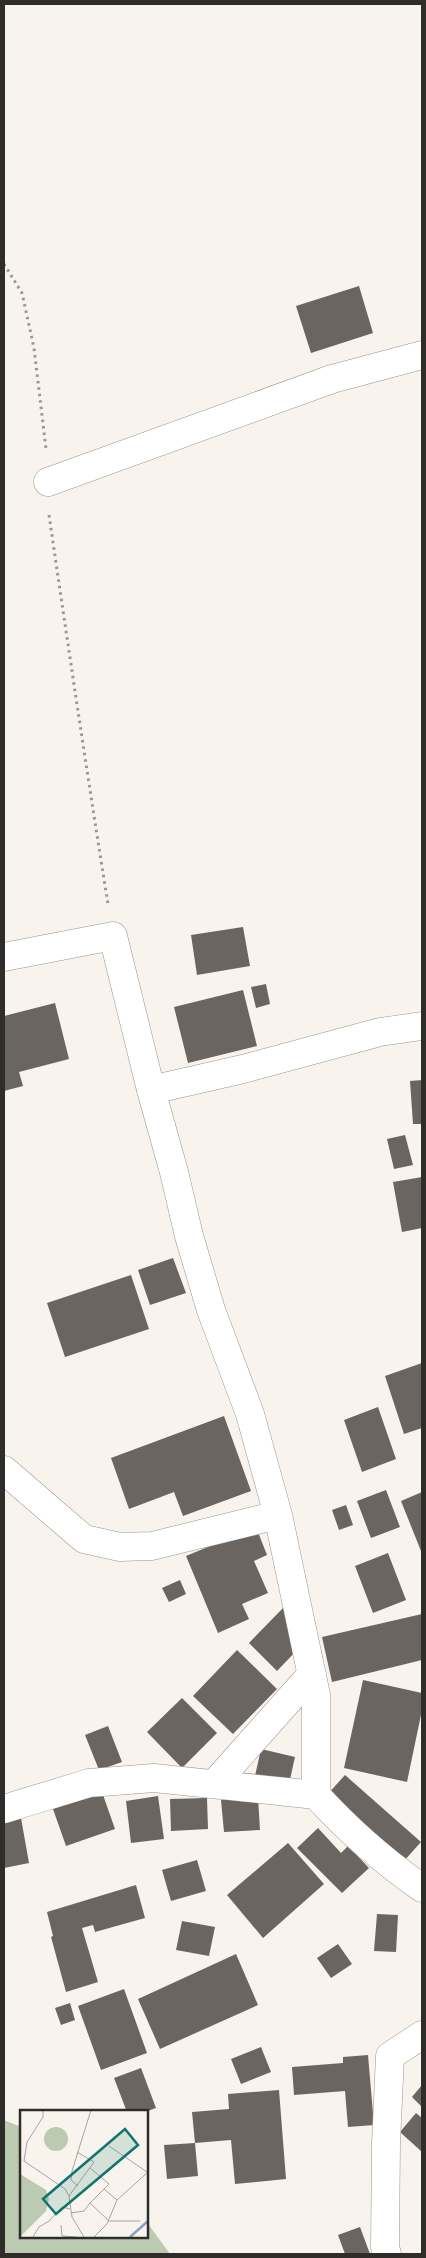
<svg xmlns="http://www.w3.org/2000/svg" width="426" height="2258" font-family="Lato,sans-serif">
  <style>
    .green { fill: #bbcab1 }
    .building { fill: #6a6560 }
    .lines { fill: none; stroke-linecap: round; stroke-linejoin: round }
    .street-casing { stroke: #99948f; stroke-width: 29 }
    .path { stroke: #9a9792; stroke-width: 3; stroke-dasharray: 2.5 4; stroke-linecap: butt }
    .street { stroke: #fff; stroke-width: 28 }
    .inset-river { fill: none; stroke: #84a4bf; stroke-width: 2.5 }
    .inset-road { fill: none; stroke: #a8a49f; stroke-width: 1 }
    .view { fill: #0f766e; fill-opacity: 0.15; stroke: #0f766e; stroke-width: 2.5 }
    .inset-edge { fill: none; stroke: #2f2d2a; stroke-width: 2.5 }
  </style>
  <rect width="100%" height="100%" fill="#f8f3ed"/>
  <!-- green -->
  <path class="green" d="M4,2120l17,7v110h125v-16l24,33h-166z"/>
  <!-- building -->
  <path class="building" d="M359,286l14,47 -62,20 -15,-47z
    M243,927l7,39 -53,9 -6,-40z
    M266,984l4,20 -14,4 -5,-21z
    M243,990l14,56 -69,17 -14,-56z
    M55,1003l14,56 -50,13 4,14 -19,5v-75z
    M422,1080v44h-9l-3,-43z
    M405,1135l8,30 -19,4 -7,-30z
    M422,1177v51l-20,4 -9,-50z
    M173,1258l13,35 -36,12 -12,-35z
    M131,1275l18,54 -84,28 -18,-54z
    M422,1363v65l-18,6 -19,-58z
    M378,1407l18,52 -34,13 -18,-52z
    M224,1416l27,75 -68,25 -9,-24 -45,17 -18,-51z
    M386,1490l14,37 -29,11 -14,-37z
    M422,1492v58l-1,1 -20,-50z
    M346,1505l7,20 -14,5 -7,-20z
    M256,1527l11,28 -13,6 14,32 -26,11 7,15 -31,14 -32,-77z
    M388,1553l18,47 -33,13 -18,-47z
    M180,1580l6,14 -17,8 -7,-14z
    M283,1608l15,41 -21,22 -28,-28z
    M422,1614v46l-90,22 -10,-45z
    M237,1650l40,39 -44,45 -40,-38z
    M363,1680l59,13v17l-15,72 -63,-14z
    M182,1698l35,35 -35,35 -35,-36z
    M108,1726l14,36 -23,8 -14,-35z
    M261,1749l34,8 -6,27 -34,-8z
    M345,1775l76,67 -18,20 -77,-66z
    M102,1792l13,37 -49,17 -13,-37z
    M158,1796l6,43 -33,4 -5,-42z
    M258,1797l2,33 -36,2 -3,-32z
    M207,1798l1,31 -37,2 -1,-32z
    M21,1818l8,45 -25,5v-47z
    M318,1828l23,25 7,-7 21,22 -27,25 -45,-45z
    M288,1843l36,41 -61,54 -36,-43z
    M197,1860l9,31 -35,10 -9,-31z
    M136,1885l9,33 -50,14 -2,-7 -11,3 16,54 -32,10 -15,-55 2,-1 -6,-24z
    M377,1914l21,1 -2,37 -22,-1z
    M182,1921l33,6 -6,29 -33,-6z
    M338,1944l14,20 -21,14 -14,-20z
    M236,1954l22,51 -98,44 -22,-50z
    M124,1989l23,64 -46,17 -23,-64z
    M70,2003l5,17 -14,5 -6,-17z
    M261,2047l10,25 -30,12 -10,-25z
    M368,2055l6,70 -26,2 -3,-36 -51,4 -2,-28 51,-4v-6z
    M141,2068l15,40 -11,4h-18l-13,-34z
    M422,2085v22l-10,-10z
    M279,2090l7,89 -51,5 -4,-44 -36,3 -3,-31 37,-3 -1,-15z
    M416,2113l6,5v34l-22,-20z
    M195,2143l3,33 -31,3 -3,-34z
    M360,2227l10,27h-25l-7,-19z"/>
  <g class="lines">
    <defs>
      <path id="street" d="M48,482l284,-103 90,-24
        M4,957l109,-21 38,154 23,82 15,64 22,74 39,104 28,101 38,180v100
        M151,1090l92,-21 137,-37 42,-6
        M4,1470l80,69 36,8 32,-1 126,-31
        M215,1783l97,-109
        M4,1809l85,-26 65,-5 162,17c32,35 67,66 106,93
        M387,2254l-2,-7 1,-104 4,-87 32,-21"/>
    </defs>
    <!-- street casing -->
    <use href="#street" class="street-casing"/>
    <!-- path -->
    <path class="path" d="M4,264l18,29 12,55 12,101
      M49,515c19,130 38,259 59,389"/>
    <!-- street -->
    <use href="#street" class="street"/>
  </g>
  <!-- overview -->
  <g transform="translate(20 2110)">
    <rect width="128" height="128" fill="#f8f3ed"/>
    <path d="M24 29a12 12 0 1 1 24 0a12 12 0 1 1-24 0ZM0,64l26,16 3,9 -3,12 -26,26z" fill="#bbcab1"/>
    <path class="inset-river" d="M110,127l18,-16"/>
    <path class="inset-road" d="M23,0v7l-16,25 -3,19 41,28 4,7 3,21 12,20M89,36l38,26M70,58l19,16 -19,19M58,76l-7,-6 1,-9 19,-61M84,79l13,11M49,86l25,-34 -17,-10M51,103l13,-2 6,-8 18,17M88,111h32M41,115l1,11 15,1M13,127l6,-10 10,-6 13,-14 8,2M74,127l13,-13 10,-24 31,-28"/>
    <path class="view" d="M105,19l13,16 -82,69 -13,-15z"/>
    <rect width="128" height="128" class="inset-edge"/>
  </g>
  <!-- border -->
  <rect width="426" height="2258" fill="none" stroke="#2f2d2a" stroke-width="10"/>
</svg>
